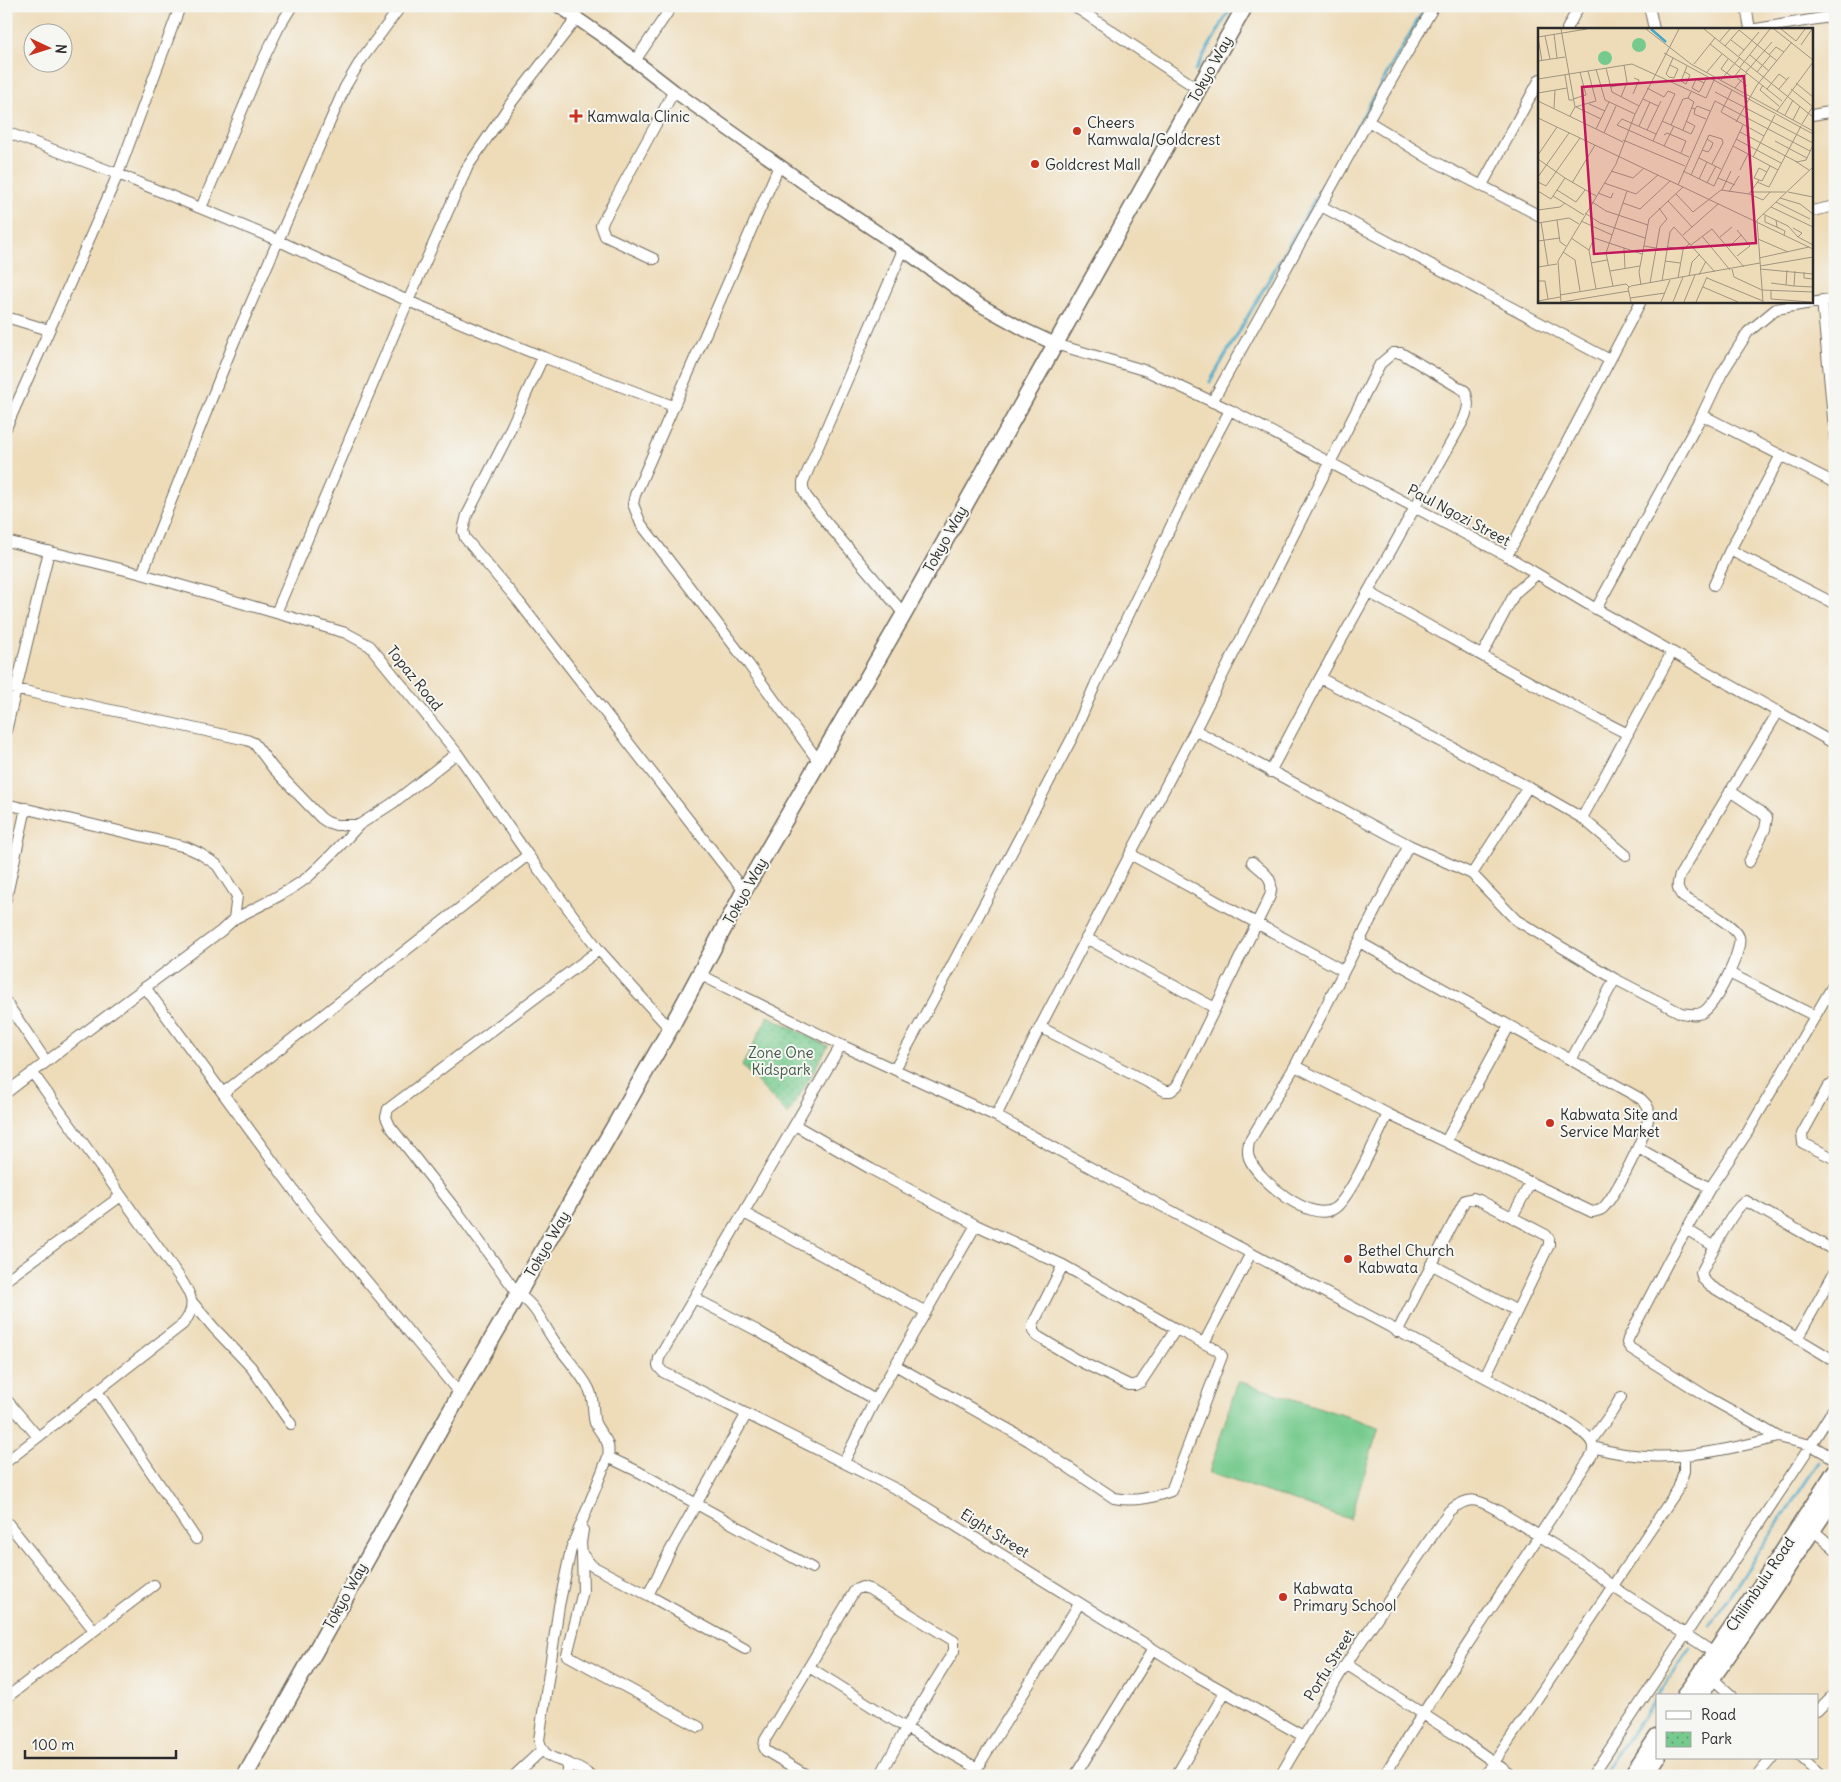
<svg xmlns="http://www.w3.org/2000/svg" width="1841" height="1782" font-family="Delius,sans-serif">
  <style>
    .park { fill: url(#park-dots); stroke: #507a5c }
    .garden { fill: #76ca8d; stroke: #507a5c }
    .lines { fill: none; stroke-linecap: round; stroke-linejoin: round }
    .stream { stroke: #46a7c6; stroke-width: 3 }
    .minor-casing { stroke: #6f695d; stroke-width: 12 }
    .tertiary-casing { stroke: #6f695d; stroke-width: 15 }
    .secondary-casing { stroke: #6f695d; stroke-width: 18 }
    .minor { stroke: #fff; stroke-width: 10 }
    .tertiary { stroke: #fff; stroke-width: 12 }
    .secondary { stroke: #fff; stroke-width: 15 }
    .poi-dot { fill: #c8321e; stroke: #f6f6f2; stroke-width: 2 }
    .labels { text-anchor: middle; dominant-baseline: central; stroke-width: 4; stroke-linejoin: round; paint-order: stroke }
    .street-label { font-size: 15px; fill: #2b2b2b; stroke: #f6f6f2 }
    .poi-label { font-size: 15px; fill: #2b2b2b; stroke: #f6f6f2; text-anchor: start }
    .park-label { font-size: 15px; fill: #425b48; stroke: #f6f6f2 }
    .inset-river { fill: none; stroke: #46a7c6; stroke-width: 2.5 }
    .inset-road { fill: none; stroke: #a09580; stroke-width: 1 }
    .view { fill: #c2185b; fill-opacity: 0.15; stroke: #c2185b; stroke-width: 2.5 }
    .inset-edge { fill: none; stroke: #2b2b2b; stroke-width: 2.5 }
  </style>
  <defs>
    <pattern id="park-dots" width="8" height="8" patternUnits="userSpaceOnUse" patternTransform="scale(1.25)"><rect width="8" height="8" fill="#76ca8d"/><path d="M2 2h.1M6 6h.1" fill="none" stroke="#61a473" stroke-width="1.8" stroke-linecap="round"/></pattern>
  </defs>
  <rect width="100%" height="100%" fill="#f6f6f2"/>
  <filter id="ink" filterUnits="userSpaceOnUse"><feTurbulence type="fractalNoise" baseFrequency=".02" numOctaves="2"/><feDisplacementMap in="SourceGraphic" scale="10" xChannelSelector="R" yChannelSelector="G"/><feConvolveMatrix kernelMatrix="1 2 1 2 8 2 1 2 1" color-interpolation-filters="sRGB"/></filter>
  <filter id="wash" filterUnits="userSpaceOnUse"><feTurbulence type="fractalNoise" baseFrequency=".0096" numOctaves="4" result="noise"/><feDisplacementMap in="SourceGraphic" scale="20" xChannelSelector="R" yChannelSelector="G"/><feGaussianBlur stdDeviation="1.12" result="paint"/><feColorMatrix in="noise" values="0 0 0 0 0 0 0 0 0 0 0 0 0 0 0 0 0 1.4 0 .05"/><feComposite in="paint" operator="in"/></filter>
  <g filter="url(#wash)">
    <rect width="100%" height="100%" fill="#eedcb9"/>
    <!-- park -->
    <path class="park" d="M768,1016l60,30 -40,69 -46,-49z"/>
    <!-- garden -->
    <path class="garden" d="M1238,1381l141,46 -29,92 -141,-46z"/>
    <g class="lines">
      <!-- stream -->
      <path class="stream" d="M1195,71l37,-65
        M1210,382l216,-376
        M1710,1625l109,-163
        M1658,1696l33,-48
        M1602,1776l55,-79"/>
    </g>
  </g>
  <g filter="url(#ink)">
    <g class="lines">
      <defs>
        <path id="minor" d="M1074,6l124,83
          M1649,6l5,23
          M1746,6l4,23
          M1567,29l12,-23
          M1756,29l79,-13
          M635,61l37,-55
          M1812,115l23,-4
          M1368,121l62,38 110,57
          M6,132l112,42 159,66 131,61 135,56 130,49
          M779,166l-144,329 -2,9 8,20 108,141 70,97
          M1482,185l58,-106
          M1321,206l289,154
          M201,208l63,-150 14,-29 14,-23
          M1812,211l23,-5
          M903,250l-100,232v7l3,7 20,26 78,92
          M654,259l-49,-23 -4,-11 73,-134
          M1822,300l13,139
          M6,317l43,13
          M1055,344l92,27 83,39 277,146 89,53 239,135
          M543,357l-39,86 -37,72 -4,16 2,7 54,64 225,289
          M1212,402l156,-281 66,-115
          M1702,415l133,68
          M6,428l112,-254 60,-162 -2,-6
          M6,541l136,33 134,39 70,20 24,13 87,107 71,102 71,95 71,79
          M1730,550l105,54
          M1507,556l134,-255
          M142,574l92,-232 111,-255 16,-27 40,-54
          M1714,585l16,-35 51,-95
          M1368,592c86,47 171,98 260,142
          M1596,609l106,-194 20,-42 26,-41 28,-23 59,-10
          M276,613l132,-312 60,-135 43,-63 66,-85
          M1482,655l33,-62 22,-19
          M1320,678l208,109 54,31 44,37
          M6,687l241,53 7,3 19,25 48,50 6,4 9,3h23l34,-22 64,-50
          M1195,730l214,115 63,29 44,46 99,59 66,34c7,1 16,3 22,-1 12,-6 40,-62 36,-75 -4,-13 -43,-32 -56,-40 -7,-8 -6,-12 -3,-22l98,-163
          M6,731l43,-180
          M1730,791l31,21 6,6 -2,11 -16,33
          M6,804l180,43 13,6 18,12 20,31 -3,23 -13,12 -145,108 -70,54
          M1582,818l90,-166
          M1130,854l214,117
          M1472,874l56,-87
          M6,899l20,-91
          M234,919c25,-13 52,-25 74,-42 18,-16 35,-34 51,-52
          M1086,938l129,70
          M1729,973l86,43
          M699,974l142,71 155,71 130,71 400,212c16,9 59,29 66,44 2,4 1,8 0,12 -69,107 -142,212 -208,321
          M1835,982l-88,151 -37,55 -41,72 -41,79 -1,4 3,5 79,50 54,30 15,9 33,8 24,14
          M145,987l167,228 148,179
          M6,1002l40,59
          M1040,1027l125,64h6l6,-5 93,-190c5,-19 -6,-23 -18,-34
          M841,1045l-182,313 -1,8 5,6 237,119 295,184 108,61
          M1571,1060l44,-81
          M1295,1066l93,48 204,98c5,-1 8,-1 11,-4 12,-12 47,-79 46,-96 0,-6 -4,-9 -8,-13l-282,-157
          M895,1069l54,-98 123,-233 23,-53 99,-207 36,-68
          M1835,1083l-6,2 -27,49 1,9 32,16
          M223,1093l305,-238
          M1388,1114c-11,22 -36,81 -53,94 -23,17 -78,-29 -86,-50 -2,-5 -1,-11 0,-16l46,-76 114,-221
          M996,1116l44,-89 155,-297 185,-366 13,-11h8l64,38c5,12 3,19 -2,30l-143,257 -50,94
          M795,1125l76,44 105,56 87,40 113,64 41,21 5,6 -51,135c-20,7 -36,11 -57,7l-85,-57 -134,-76
          M1446,1141l63,-115
          M1638,1148l72,40
          M744,1213l182,99
          M1512,1217l19,-35
          M1686,1229l29,18
          M1835,1251l-89,-50c-14,7 -36,56 -45,72l2,6 6,6 126,76
          M1431,1264l86,47
          M1063,1265l-30,59v7l4,5 38,23 54,26h6l6,-3 35,-53
          M6,1280l115,-84
          M694,1298l62,32 119,70
          M192,1302l22,26 37,39 40,57
          M1397,1332l68,-132 8,-2 6,2 67,35 3,4v6l-64,132
          M1797,1339l38,-68
          M1204,1343l47,-90
          M97,1391l99,148
          M6,1399l32,38
          M1591,1441l21,-29 9,-15
          M1593,1447c61,19 124,6 185,-10
          M608,1457l31,15 173,96
          M6,1462l177,-138c16,-19 7,-31 -5,-49l-146,-203
          M844,1462l31,-62 101,-175
          M6,1521l88,109
          M583,1530l-2,13 1,11 10,12 56,29 97,54
          M1813,1530l22,19
          M582,1554l1,37 -16,64 132,72
          M648,1595l22,-44 76,-136
          M1346,1664l114,74 53,38
          M809,1667l97,61 71,40
          M1712,1678l20,18
          M6,1698l148,-113
          M1817,1711l18,-18
          M1801,1758l20,18
          M514,1776l28,-26
          M566,1776l2,-13
          M591,1776c-7,-5 -14,-9 -22,-12 -16,-7 -25,-5 -30,-24l20,-134 12,-57 37,-92c3,-18 -6,-19 -13,-34 -3,-9 0,-22 -6,-34 -8,-16 -23,-31 -34,-47 -12,-17 -18,-36 -37,-48l-58,-79 -70,-89 -4,-9 2,-8 211,-159
          M808,1776l-42,-25 -2,-4 1,-7 90,-150 7,-3 7,2 85,52v10l-48,77 -26,48
          M972,1776l107,-172
          M1075,1776l78,-127
          M1176,1776l49,-84
          M1280,1776l66,-112 103,-153c20,-15 27,-13 48,-1l80,49 35,27 102,67
          M1485,1776l193,-287 6,-18v-15
          M1592,1776l219,-331 24,-39
          M1757,1776l15,-18"/>
        <path id="tertiary" d="M559,6l52,36 63,49 140,99 81,54 85,61 45,25 30,14"/>
        <path id="secondary" d="M1685,1696l76,-111 74,-114
          M1700,1696l45,-65 90,-134
          M245,1776l215,-382 58,-100 152,-265 74,-138 160,-277 341,-608
          M1631,1776l26,-39
          M1645,1776l12,-18"/>
      </defs>
      <!-- minor casing -->
      <use href="#minor" class="minor-casing"/>
      <!-- tertiary casing -->
      <use href="#tertiary" class="tertiary-casing"/>
      <!-- secondary casing -->
      <use href="#secondary" class="secondary-casing"/>
      <!-- minor -->
      <use href="#minor" class="minor"/>
      <!-- tertiary -->
      <use href="#tertiary" class="tertiary"/>
      <!-- secondary -->
      <use href="#secondary" class="secondary"/>
    </g>
  </g>
  <!-- markers -->
  <g class="poi-dot">
    <path d="M573.5 108.5h5v5h5v5h-5v5h-5v-5h-5v-5h5z"/>
    <circle cx="1077" cy="131" r="5"/>
    <circle cx="1035" cy="164" r="5"/>
    <circle cx="1550" cy="1123" r="5"/>
    <circle cx="1348" cy="1259" r="5"/>
    <circle cx="1283" cy="1597" r="5"/>
  </g>
  <g class="labels">
    <!-- street labels -->
    <g class="street-label">
      <text transform="translate(1210 69) rotate(-61)">Tokyo Way</text>
      <text transform="translate(1459 515) rotate(28)">Paul Ngozi Street</text>
      <text transform="translate(945 539) rotate(-61)">Tokyo Way</text>
      <text transform="translate(415 678) rotate(51)">Topaz Road</text>
      <text transform="translate(745 891) rotate(-61)">Tokyo Way</text>
      <text transform="translate(547 1244) rotate(-60)">Tokyo Way</text>
      <text transform="translate(995 1533) rotate(32)">Eight Street</text>
      <text transform="translate(1760 1584) rotate(-56)">Chilimbulu Road</text>
      <text transform="translate(345 1596) rotate(-61)">Tokyo Way</text>
      <text transform="translate(1329 1665) rotate(-58)">Porfu Street</text>
    </g>
    <!-- poi labels -->
    <g class="poi-label">
      <text x="587" y="116">Kamwala Clinic</text>
      <text x="1087" y="122">Cheers<tspan x="1087" dy="17">Kamwala/Goldcrest</tspan></text>
      <text x="1045" y="164">Goldcrest Mall</text>
      <text x="1560" y="1114">Kabwata Site and<tspan x="1560" dy="17">Service Market</tspan></text>
      <text x="1358" y="1250">Bethel Church<tspan x="1358" dy="17">Kabwata</tspan></text>
      <text x="1293" y="1588">Kabwata<tspan x="1293" dy="17">Primary School</tspan></text>
    </g>
    <!-- park labels -->
    <g class="park-label">
      <text x="781" y="1052">Zone One<tspan x="781" dy="17">Kidspark</tspan></text>
    </g>
  </g>
  <!-- overview -->
  <g transform="translate(1538 28)">
    <rect width="275" height="275" fill="#eedcb9"/>
    <path d="M94 17a7 7 0 1 1 14 0a7 7 0 1 1-14 0ZM60 30a7 7 0 1 1 14 0a7 7 0 1 1-14 0Z" fill="#76ca8d"/>
    <path class="inset-river" d="M113,1l15,13"/>
    <path class="inset-road" d="M23,1l14,78 -5,9M108,1l45,35 122,67M166,1l109,88M236,1l39,31M243,1l15,12 9,-12M201,2l38,31M16,6l3,24M7,8l5,23M0,9l49,-8M0,9l4,24M193,12l13,10M181,14l11,-13M172,16l72,57M263,17l11,-16M187,18l14,-16M126,25l149,81M212,27l19,16M231,27l7,-8 8,5M201,28l20,-24M190,31l-7,10 10,7M0,33l27,-4M156,36l21,-26M202,39l30,-38M68,40l6,24 27,14M203,40l-6,8 12,10M58,41l9,31 30,14M147,44l5,3 -4,9 -5,-3 6,-15M169,44l15,-18M208,44l26,-30M219,44l13,-16M27,47l4,25h4M131,49l5,1 4,-9 -8,-4M131,49l-3,-3 7,-16M0,51l94,-15 74,34 9,-20M183,52l19,-23M166,55l-8,-4 -4,9 7,4 1,-1 7,-14M258,55l17,14M225,57l-3,5 19,16M72,59l16,-3M109,60l17,9 4,-6 7,3 -22,47M197,60l12,-15M229,61l12,-15 8,6M241,61l10,-12M253,61l22,18M194,62l-11,22 43,24M177,64l98,51M0,65l29,-5M95,66l6,-14 -5,-2M83,69l6,-15 -3,-17M35,71l13,-4 -6,-23M105,71l15,7M0,73l85,41M51,76l16,7M37,79l21,-6 -8,-30M38,79l25,12M16,80l1,-18M154,80l3,1 2,-3 13,5M157,81l-1,5 12,5M239,83l36,-49M247,87l8,-15M0,90l275,131M255,92l7,-14M124,93l29,13 4,-8 -9,-5M198,94l21,-37 35,-43M264,96l11,-18M133,97l12,-26 5,-1 3,-6M101,98l11,-24M58,101l13,-27M109,102l14,-29M145,102l11,-28 -6,-4M202,104l57,30 9,-2 7,-15M66,105l12,-27M118,106l-34,-15 -5,6 72,32M126,107l3,-2 19,8 -5,12M198,111l45,24M85,112l62,26M237,113l32,17M126,118l10,-20M195,118l45,24M164,122l6,2 3,-4 2,-5 -6,-4M0,127l19,-28M215,129l22,-42M161,130l22,11M0,131l27,19 -14,21 -13,-8M257,133l14,9M202,142l8,-16M73,143l22,7 11,-10M145,143l31,15 29,-61M229,144l-8,-4 -5,10 8,3 8,-15M153,147l18,-40 13,4 1,4 -11,21M0,149l31,-44M27,150l31,18M180,150l17,7M161,151l8,-17M0,154l8,4 34,-48M219,154l12,5 32,-61M34,155l23,-38M66,155l32,11 22,-19M169,155l9,-17M140,157l37,-84 95,50M19,162l19,12 9,-12M184,162l9,-19M191,164l10,-16M212,164h36M250,164l25,5M60,165l13,5 2,-5M138,166l17,18 28,-22 28,4 10,-14M211,166l14,6 7,-8M15,168l31,19M242,170l20,6 13,10M130,173l24,26M54,174l14,9 42,14M238,174l34,17M85,175l17,6 30,-28M233,179l42,20M0,182l22,-3 5,-4M47,185l15,10 45,15M225,186l25,12 10,11 15,8M227,188v6l14,6M19,192l3,22 6,4M238,192l1,7 8,4 -1,4M43,193l31,14M3,194l7,43M0,195l31,-5 10,6M255,200l9,5 -4,4M199,202l13,16 -13,10M145,207l35,-31M164,208l28,34M182,209l12,-10M33,210l18,12 7,39M220,211l30,13M0,213l22,-3M153,217l21,-16 32,38M106,218l23,4M129,219l16,2M191,219l12,-12M86,220l1,20M51,222l5,-12 48,16M25,224l12,8 5,31M221,230l50,-11M127,233l15,2M53,235l16,-3M222,238l53,-9M0,239l19,-3M194,241l2,8 28,13 51,2M222,241l53,5M72,243l30,-5M257,243l-1,15 19,1M266,244v6l9,1M161,247l7,-14M151,248l3,-14 8,-8M140,250l5,-28 7,-7M169,250l56,23M0,253h7l3,18M124,253l8,-49 4,-5 41,45M112,255l10,-56 7,-8 -8,-11M233,255l23,3M103,257l-2,-13 10,-53 34,-32M248,257l1,-15M75,258l-7,-33 21,-62M165,259l35,15M233,262v9l40,3M22,267l66,-11 3,3M92,270l35,-5M0,273l22,-4M23,274l-3,-41 58,-97 19,-50 44,-85M24,274l67,-11M93,274l-3,-14 3,-2 129,-23M123,274l9,-22M135,274l10,-25M146,274l11,-27M158,274l11,-25M225,274l-6,-82 56,-53"/>
    <path class="view" d="M206,48l12,167 -162,11 -12,-167z"/>
    <rect width="275" height="275" class="inset-edge"/>
  </g>
  <!-- margin -->
  <rect width="1841" height="1782" fill="none" stroke="#f6f6f2" stroke-width="25"/>
  <!-- legend -->
  <rect x="1656" y="1694" width="162" height="65" fill="#f6f6f2" stroke="#a5a5a2"/>
  <rect x="1666" y="1711" width="25" height="8" fill="#ffffff" stroke="#a5a5a2"/>
  <text x="1701" y="1720" font-size="15" fill="#2b2b2b">Road</text>
  <rect x="1666" y="1732" width="25" height="15" fill="url(#park-dots)" stroke="#a5a5a2"/>
  <text x="1701" y="1744" font-size="15" fill="#2b2b2b">Park</text>
  <!-- north arrow -->
  <g transform="translate(48 48) rotate(94)"><circle r="24" fill="#f6f6f2" stroke="#a5a5a2"/>
  <path d="M0-4L9 19L0 12L-9 19Z" fill="#c8321e"/>
  <text y="-8" font-size="14" font-weight="bold" text-anchor="middle" fill="#2b2b2b">N</text>
  </g>
  <!-- scale -->
  <path d="M25 1750v8h151v-8" fill="none" stroke="#2b2b2b" stroke-width="2.5"/>
  <text x="32" y="1750" font-size="15" fill="#2b2b2b" stroke="#f6f6f2" stroke-width="4" paint-order="stroke">100 m</text>
</svg>
